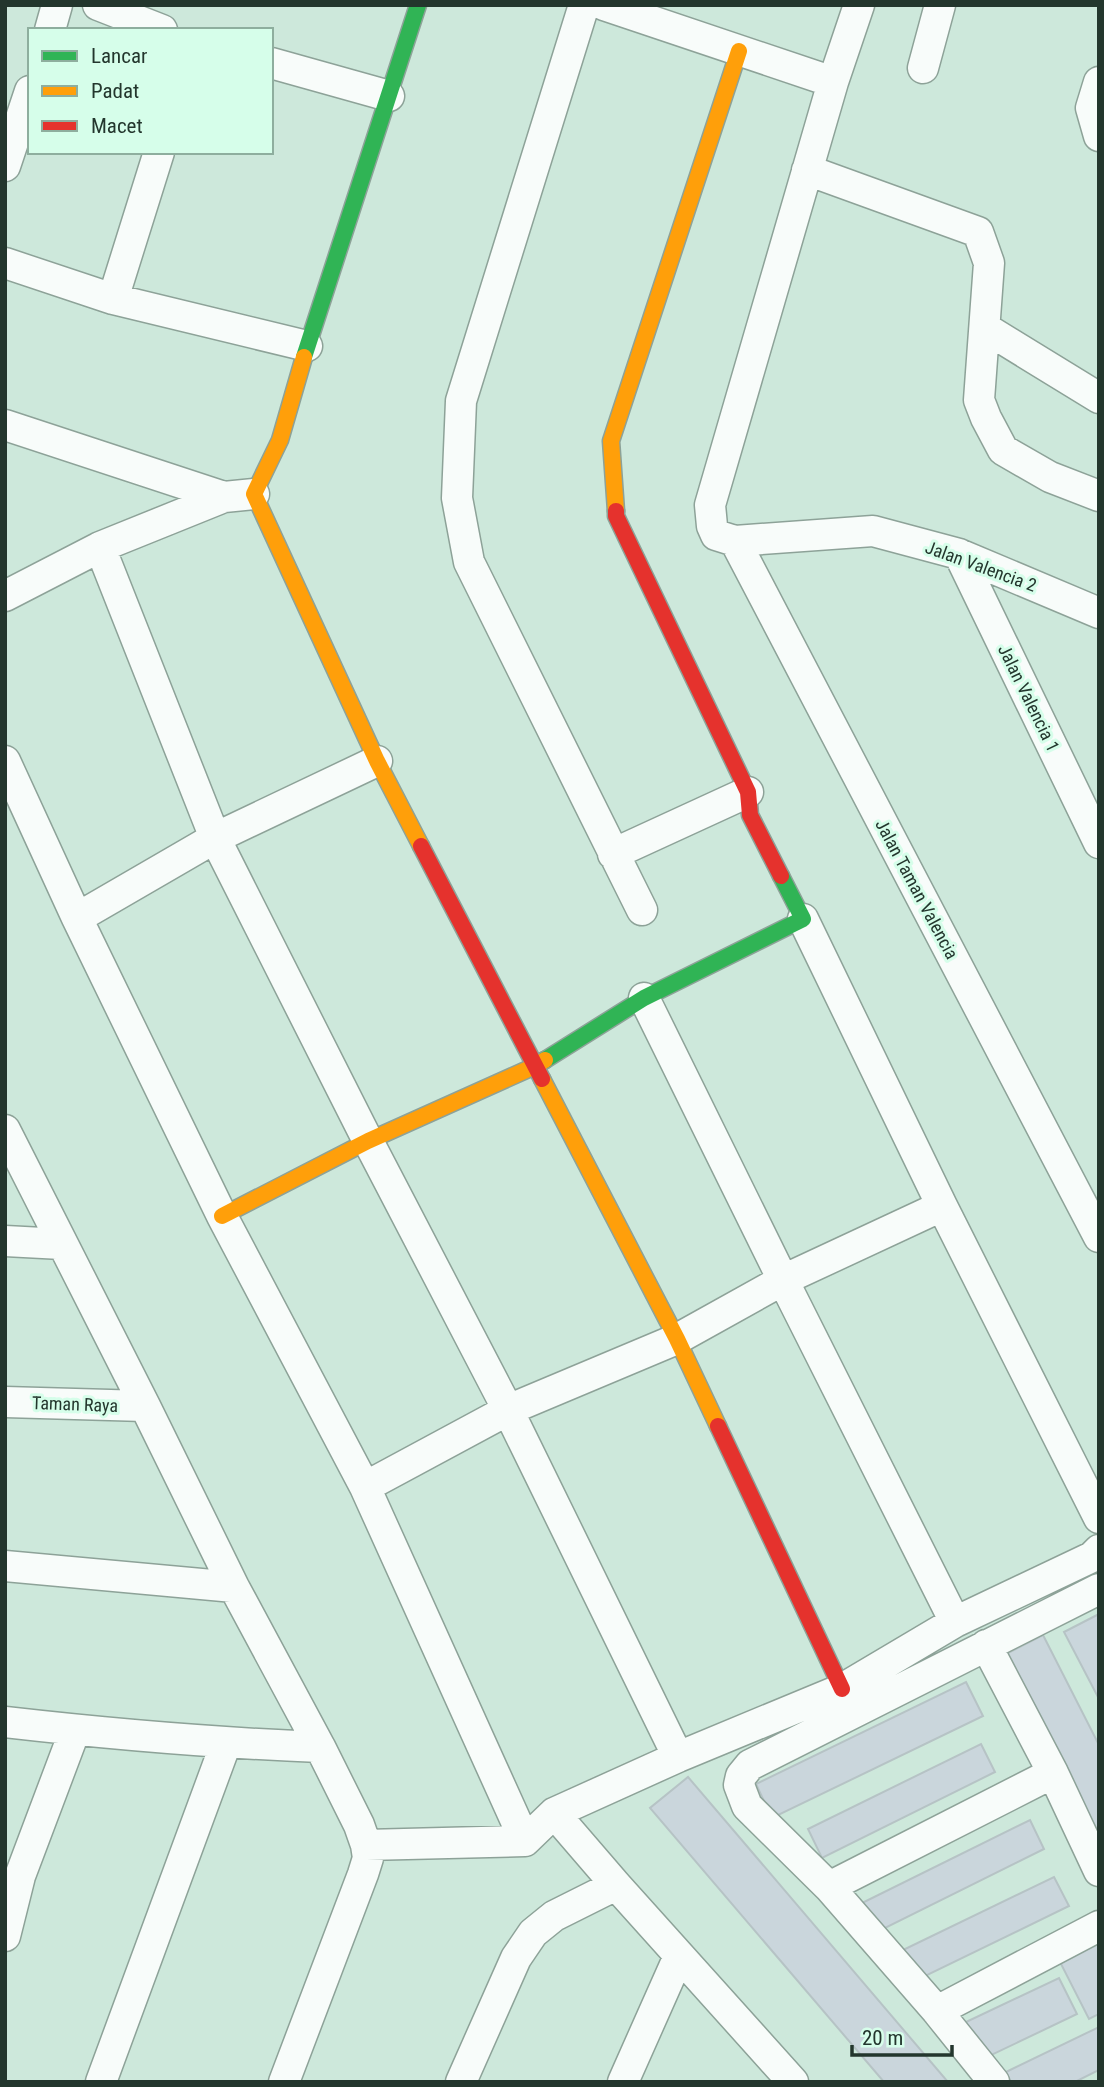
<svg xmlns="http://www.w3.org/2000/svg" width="1104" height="2087" font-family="'Roboto Condensed',sans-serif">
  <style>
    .building { fill: #cad6dc; stroke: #b6c3c5; stroke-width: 2 }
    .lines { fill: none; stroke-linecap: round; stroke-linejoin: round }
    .street-casing { stroke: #8da298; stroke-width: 33 }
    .fast-casing { stroke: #8da298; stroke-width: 19 }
    .slow-casing { stroke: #8da298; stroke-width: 19 }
    .jam-casing { stroke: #8da298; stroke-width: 19 }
    .street { stroke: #f8fcfa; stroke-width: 30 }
    .fast { stroke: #30b455; stroke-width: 16 }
    .slow { stroke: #ff9f0a; stroke-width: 16 }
    .jam { stroke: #e5322d; stroke-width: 16 }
    .labels { text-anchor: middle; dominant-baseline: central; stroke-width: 6; stroke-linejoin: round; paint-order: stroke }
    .street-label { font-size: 18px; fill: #23362d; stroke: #d6feea }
  </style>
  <rect width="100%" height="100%" fill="#cde8db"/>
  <!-- building -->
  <path class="building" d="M1099,1614v85l-35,-67z
    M1043,1635l56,110v92l-93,-183z
    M966,1682l17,34 -211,102 -16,-34z
    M981,1744l14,28 -173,86 -14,-29z
    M688,1777l260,305h-64l-234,-274z
    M1030,1820l14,29 -171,85 -15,-29z
    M1054,1877l15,29 -152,74 -14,-30z
    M1099,1942v72l-10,5 -29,-57z
    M1059,1978l18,36 -94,45 -17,-37z
    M1099,2027v43l-24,12h-64l-5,-10z"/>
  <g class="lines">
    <defs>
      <path id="street" d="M98,5l64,25
        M584,5l-123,396 -4,97 12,64 173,348
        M604,5l229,77
        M859,5l-26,77 -123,423 2,21 4,9 19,6 138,-10 86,23 140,59
        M50,30l7,-25
        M271,63l118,33
        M923,68l17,-63
        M1099,82l-8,26 8,28
        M5,166l25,-75
        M807,170l171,62 11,31 -10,137 7,18 17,32 47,27 49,19
        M5,263l108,36 194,47
        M113,299l46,-147
        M985,328l114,70
        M5,425l219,72 30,-3
        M735,541l364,696
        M100,547l115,291 153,303 140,269 170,347
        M959,554l140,289
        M5,596l95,-49 124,-50
        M5,761l72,157 145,298 143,271 160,354
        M613,854l135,-62
        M77,918l138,-80 162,-77
        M803,919l139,287 157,312
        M644,998l139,282 172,342
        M5,1130l140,276 89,181 86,160 39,78 7,20 2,13 -5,16 -79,208
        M5,1241l57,3
        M5,1402l140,4
        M365,1487l143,-77 169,-71 106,-59 159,-74
        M5,1566l229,21
        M986,1645l67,128 46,98
        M5,1722c105,12 210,21 315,25
        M554,1813l62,72 177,197
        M366,1845l159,-4 29,-28 124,-56 164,-68 113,-67 137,-65 7,-7
        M829,1887l224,-114
        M5,1936l15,-60 55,-146
        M937,2011l162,-85
        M101,2082l125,-339
        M461,2082l55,-124 17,-25 21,-17 62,-31
        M623,2082l56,-126
        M994,2082l-57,-71 -108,-124 -82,-81 -8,-21 2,-9 9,-11 349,-176"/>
      <path id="fast" d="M304,357l114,-352
        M545,1060l99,-62 159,-79 -22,-43"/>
      <path id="slow" d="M304,357l-24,83 -26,54 123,267 44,85
        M616,511l-5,-70 128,-390
        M542,1079l135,260 41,87
        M222,1216l146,-75 167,-75 10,-6"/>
      <path id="jam" d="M616,511v5l132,276 2,23 31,61
        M421,846l121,233
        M718,1426l124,263"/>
    </defs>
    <!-- street casing -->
    <use href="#street" class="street-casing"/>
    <!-- fast casing -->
    <use href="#fast" class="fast-casing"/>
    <!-- slow casing -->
    <use href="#slow" class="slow-casing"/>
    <!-- jam casing -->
    <use href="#jam" class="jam-casing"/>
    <!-- street -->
    <use href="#street" class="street"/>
    <!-- fast -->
    <use href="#fast" class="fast"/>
    <!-- slow -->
    <use href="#slow" class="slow"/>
    <!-- jam -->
    <use href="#jam" class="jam"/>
  </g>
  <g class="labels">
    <!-- street labels -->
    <g class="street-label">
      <text transform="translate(981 566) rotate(20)">Jalan Valencia 2</text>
      <text transform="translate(1029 698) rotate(64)">Jalan Valencia 1</text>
      <text transform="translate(917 889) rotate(62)">Jalan Taman Valencia</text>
      <text transform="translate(75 1404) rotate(2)">Taman Raya</text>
    </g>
  </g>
  <!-- border -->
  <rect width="1104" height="2087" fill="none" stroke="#23362d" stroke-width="14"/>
  <!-- legend -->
  <rect x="28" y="28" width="245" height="126" fill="#d6feea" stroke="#8eae9e" stroke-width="2"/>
  <rect x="42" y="51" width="35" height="10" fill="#30b455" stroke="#8eae9e" stroke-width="2"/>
  <text x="91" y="63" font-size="21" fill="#23362d">Lancar</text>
  <rect x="42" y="86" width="35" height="10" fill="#ff9f0a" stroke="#8eae9e" stroke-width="2"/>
  <text x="91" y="98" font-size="21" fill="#23362d">Padat</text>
  <rect x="42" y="121" width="35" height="10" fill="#e5322d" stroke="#8eae9e" stroke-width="2"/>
  <text x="91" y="133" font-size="21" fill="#23362d">Macet</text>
  <!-- scale -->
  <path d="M852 2045v10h100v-10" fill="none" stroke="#23362d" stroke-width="3.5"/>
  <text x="862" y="2045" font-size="21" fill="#23362d" stroke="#d6feea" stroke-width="5" paint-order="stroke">20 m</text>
</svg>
